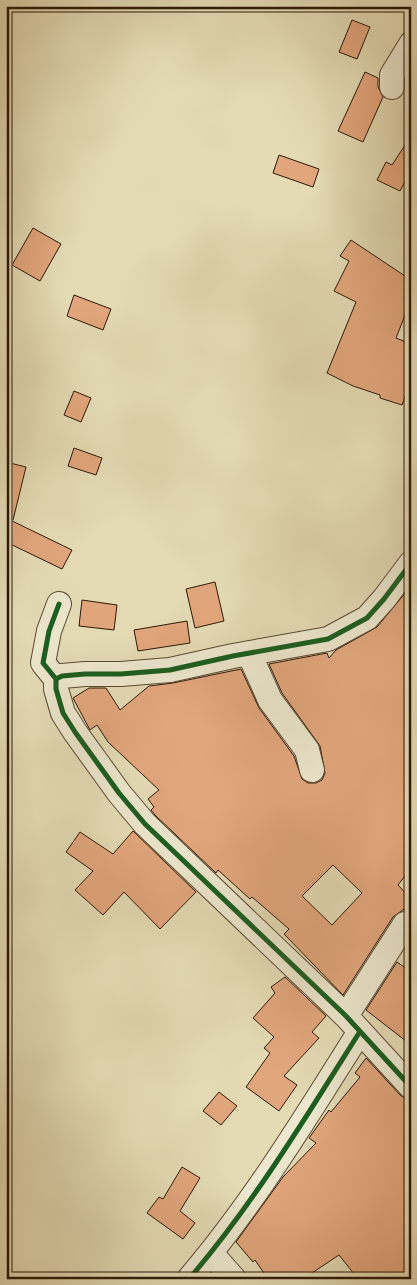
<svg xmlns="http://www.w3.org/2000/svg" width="417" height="1285" font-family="'Libre Bodoni',serif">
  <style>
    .building { fill: #e2a67c; stroke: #2d1806; fill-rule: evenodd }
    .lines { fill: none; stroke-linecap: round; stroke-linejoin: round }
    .minor-casing { stroke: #5b4932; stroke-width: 26 }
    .minor { stroke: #ede8cf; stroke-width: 24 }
    .cycleway-casing { stroke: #ede8cf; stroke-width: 8 }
    .cycleway { stroke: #1b5e20; stroke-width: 5 }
  </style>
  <rect width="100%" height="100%" fill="#e4dbb5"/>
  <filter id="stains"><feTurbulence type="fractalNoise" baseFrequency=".004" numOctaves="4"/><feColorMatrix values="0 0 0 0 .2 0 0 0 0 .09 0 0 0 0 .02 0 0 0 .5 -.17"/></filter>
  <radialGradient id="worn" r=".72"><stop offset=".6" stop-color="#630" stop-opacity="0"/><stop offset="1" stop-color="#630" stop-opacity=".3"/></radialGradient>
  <!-- building -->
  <path class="building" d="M352,20l18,7 -13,32 -18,-7z
    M365,72l13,6v9l5,10 -20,45 -25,-11z
    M411,136v34l-11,21 -23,-11 9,-18 6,3z
    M279,155l40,14 -6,18 -40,-14z
    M33,228l28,16 -21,37 -28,-16z
    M351,240l60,40v20l-15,38 15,6v36l-9,25 -22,-7v-3l-27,-9 -26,-13 29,-71 -22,-11 15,-30 -9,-5z
    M74,295l37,14 -8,21 -36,-14z
    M74,391l17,7 -10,24 -17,-7z
    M74,448l28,10 -6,17 -28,-9z
    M6,462l20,5 -13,53 -5,-1 64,31 -10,19 -56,-27z
    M215,582l9,39 -29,7 -9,-39z
    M411,586v282l-13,17 13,14v5l-18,13 -50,78 -59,-61 5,-5 -37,-32 -2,2 -32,-29 -2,3 -61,-58 -4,-5 3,-3 -6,-8 11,-9 -51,-48 -11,-17 -7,5 -17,-32 16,-10h17l14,22 29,-24 24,-3 68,-14 18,39 35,48 8,23 6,4h8l6,-3 3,-7 -5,-27 -38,-53 -13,-29 58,-11 2,5 7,-8 41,-23zM333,865l29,28 -30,32 -30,-29z
    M82,600l35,5 -3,25 -35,-4z
    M187,621l3,22 -52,8 -4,-21z
    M133,831l63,61 -36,37 -36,-37 -21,23 -28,-25 18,-19 -27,-19 14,-20 33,22z
    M397,962l14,10v73l-45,-35z
    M285,977l41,39 -14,16 7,6 -35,38 13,9 -18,26 -33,-24 24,-34 -6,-5 10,-11 -21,-19 22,-25 -4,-6z
    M366,1058l35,38 10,4v179h-53l-19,-24 -36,24h-35l-13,-19 -2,2 -17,-20 47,-65 33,-34 -7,-5 20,-28 2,2 29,-35 -5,-4z
    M219,1092l18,14 -16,19 -18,-14z
    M182,1167l18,11 -20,33 15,12 -12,16 -36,-26 12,-16 4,2z"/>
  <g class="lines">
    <defs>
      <path id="minor" d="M392,87v-12l19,-31
        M59,604l-10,27 -6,32 13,16v10l7,24 12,19 44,61 26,31 201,192 65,71
        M249,653l21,47 37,50 5,20
        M56,679l6,-3 23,-2h36l49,-4 63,-14 95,-17 39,-21 17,-19 27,-36
        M346,1016l59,-92
        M211,1253l23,26
        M189,1279c65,-76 117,-162 170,-246"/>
    </defs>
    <!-- minor casing -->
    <use href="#minor" class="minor-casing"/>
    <!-- minor -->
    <use href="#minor" class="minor"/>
    <defs>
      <path id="cycleway" d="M59,604l-10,27 -6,32 13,16v10l7,24 12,19 44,61 26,31 201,192 65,71
        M56,679l6,-3 23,-2h36l49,-4 63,-14 95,-17 39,-21 17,-19 27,-36
        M189,1279c65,-76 117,-162 170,-246"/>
    </defs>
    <!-- cycleway casing -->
    <use href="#cycleway" class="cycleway-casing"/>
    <!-- cycleway -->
    <use href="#cycleway" class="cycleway"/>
  </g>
  <!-- margin -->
  <rect width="417" height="1285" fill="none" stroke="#e4dbb5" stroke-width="25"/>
  <rect x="8" y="8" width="402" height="1270" fill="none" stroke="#2d1806" stroke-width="2.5"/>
  <rect x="12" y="12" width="392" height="1260" fill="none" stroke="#2d1806"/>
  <rect width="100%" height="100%" filter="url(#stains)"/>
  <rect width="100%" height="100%" fill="url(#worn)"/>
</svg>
